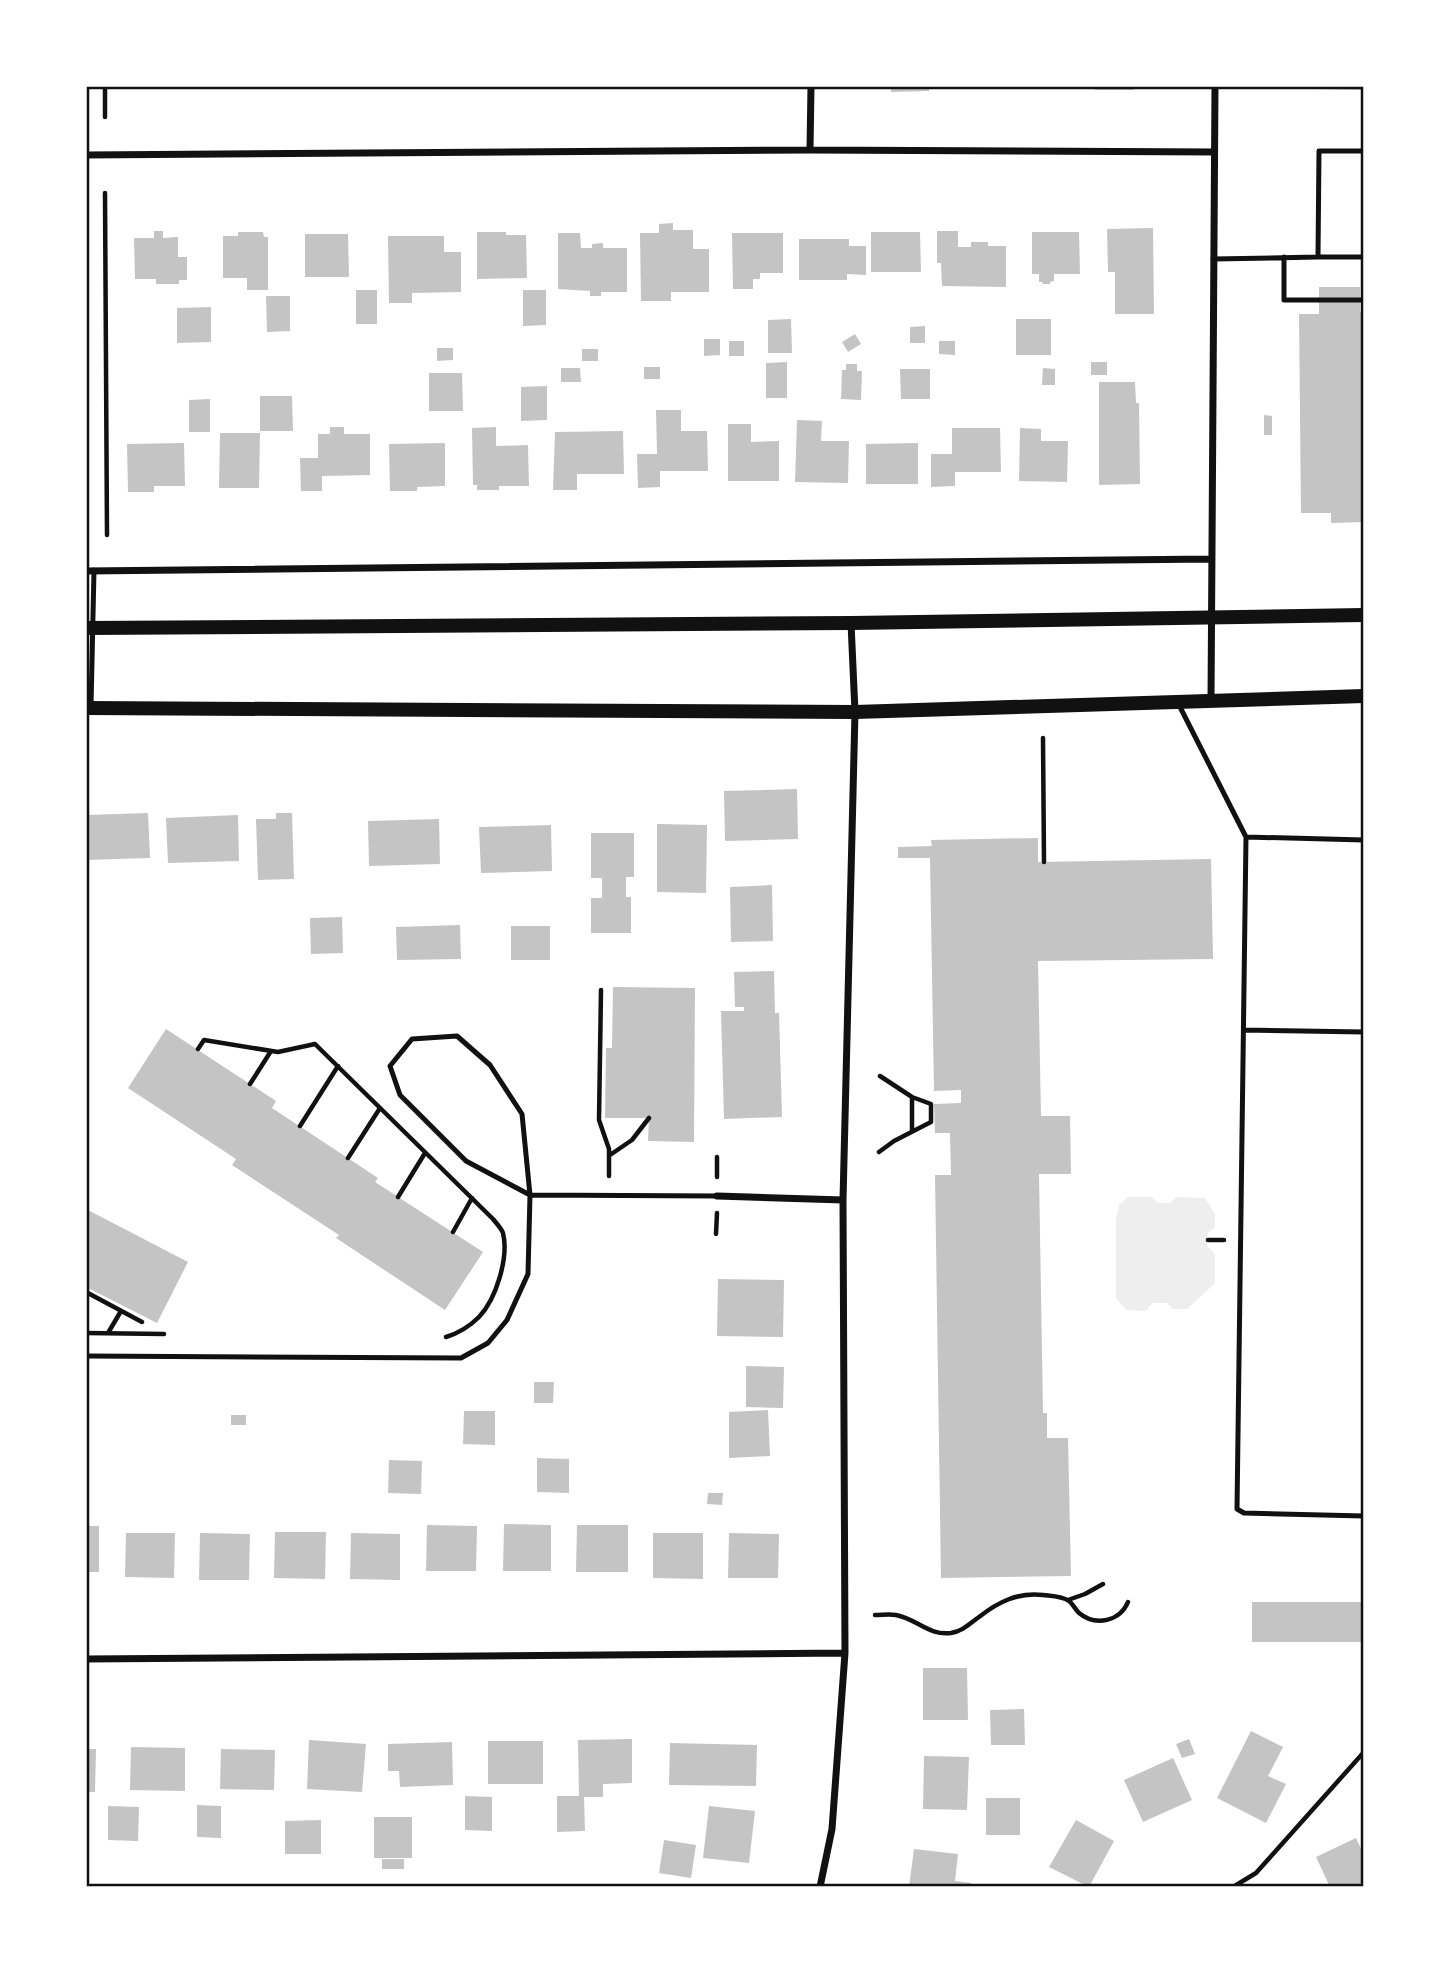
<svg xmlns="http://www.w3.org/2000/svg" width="1450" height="1973" font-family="Jost,sans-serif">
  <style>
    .green { fill: #eee }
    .building { fill: #c4c4c4 }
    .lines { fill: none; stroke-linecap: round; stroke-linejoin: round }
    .path { stroke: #111; stroke-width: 4.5 }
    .service { stroke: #111; stroke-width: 5 }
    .minor { stroke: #111; stroke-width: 7 }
    .secondary { stroke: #111; stroke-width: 14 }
    .neatline { fill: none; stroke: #111; stroke-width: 2.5 }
  </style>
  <rect width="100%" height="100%" fill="#fff"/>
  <!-- green -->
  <path class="green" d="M1128,1197h24l6,6h13l5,-6 29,1 10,16v13l-7,6 -1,13 8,8v29l-28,26h-14l-6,-6h-15l-6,8 -20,-1 -10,-12v-80l3,-13z"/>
  <!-- building -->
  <path class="building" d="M891,86h38v5l-38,1z
    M1095,86h39v4h-39z
    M1266,86h98v4l-98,-2z
    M673,223v7h20v19h16v43h-38v9h-30l-1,-68h19v-9z
    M1153,228l1,86h-39v-42h-7l-1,-43z
    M154,231h9v7l15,-1v20h9v23h-8v4h-23v-5h-21l-1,-41h20z
    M937,231h21v16h13v-5h17v4h18v41l-64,-1 -1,-23h-4z
    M238,232h25l1,5h4v53h-21v-12h-24v-42h15z
    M477,232h29v3h20l1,43 -50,1z
    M871,232h49l1,40h-50z
    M1032,232h47l1,42h-26v7l-4,1v2h-7l-1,-2h-3v-8h-7z
    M558,233h22l1,15h11v-4l11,-1v5h24v44h-26v4h-11v-5l-32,-2z
    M732,233h51v40h-23v6h-7v10h-20z
    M305,234h43l1,43h-44z
    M388,236h56v16h17v40l-49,1v10h-23z
    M799,239h50v7h17v29l-19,-1v6h-48z
    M1319,287h41v25h4v210l-33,1v-10h-30l-2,-199h20z
    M356,290h21v34h-21z
    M523,290h23v35l-23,1z
    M266,296h24v35l-23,1z
    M211,307v35l-34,1v-35z
    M791,319l1,34h-24v-33z
    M1016,319h35v36h-35z
    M925,326v17h-15v-16z
    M855,334l6,10 -13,8 -6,-10z
    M704,339h16v16l-16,1z
    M729,341h15v15h-15z
    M939,341h16v14l-16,-1z
    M437,348h16v12l-16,1z
    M582,349h16v12h-16z
    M787,362v36h-21v-35z
    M1091,362h16v13h-16z
    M846,364h11v7h5l-1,29 -20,-1 1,-29h4z
    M644,367h16v12h-16z
    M561,368h19l1,14h-20z
    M1043,368l12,1v16h-13z
    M900,369h30v30h-29z
    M429,373h33l1,38h-34z
    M1099,382h36l1,21h3l1,81 -41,1z
    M547,386v34l-26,1v-34z
    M260,396h32l1,35h-33z
    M210,399v33h-21v-32z
    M656,410h25v21h26l1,40h-48v16l-22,1 -1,-34h20z
    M1264,415l8,1v19h-8z
    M797,420l25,1 -1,20h28l-1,42 -53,-1z
    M728,424h23v18l28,-1v40h-51z
    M330,427h14v7h26v41l-48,1v15h-21l-1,-33h18v-24h12z
    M496,427v19l32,-1 1,41h-30v4h-22v-5h-4l-1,-57z
    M952,428h48l1,44h-46v14l-24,1v-33h21z
    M1020,428l21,1v12h27l-1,41 -48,-1z
    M623,431l1,43h-47v16h-24l2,-58z
    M220,433h40l-1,55h-40z
    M184,443l1,43h-31v6h-26l-1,-48z
    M445,443v43l-28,1v4h-27l-1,-47z
    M918,443v41h-52v-40z
    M797,789l1,50 -73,2 -1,-50z
    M148,813l2,45 -64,2v-45z
    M276,813h16l2,66 -36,1 -2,-61h20z
    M238,815l1,46 -71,2 -2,-45z
    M439,819l1,45 -71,2 -1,-45z
    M657,824l50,1 -1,68 -49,-1z
    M551,825l1,46 -71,2 -2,-46z
    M591,833h43v44h-8v20h5v36h-40v-35h11v-20h-11z
    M1038,838v24l173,-3 2,100 -175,2 3,155h29l1,58h-32l4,239h4v25h21l3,138 -130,2 -6,-403h16l-1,-42h-15l-1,-29 27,-1v-13l-27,1 -4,-233h-32v-11l34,-1 -1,-6z
    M772,885l1,56 -42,1 -1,-55z
    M342,917l1,36 -32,1 -1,-36z
    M460,925l1,34 -64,1 -1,-33z
    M511,926h39v34h-39z
    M774,971l1,42h4l3,104 -58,2 -3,-108h23v-4h-9l-1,-35z
    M613,987l82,1 -1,154 -46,-1 1,-23h-44l1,-70h6z
    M166,1029l110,72 -4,7 106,70 -3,4 108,70 -38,58 -109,-72 3,-3 -107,-70 4,-6 -108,-71z
    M86,1209l102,53 -31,61 -71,-36z
    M718,1279l66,1 -1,57 -66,-1z
    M746,1366l38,1 -1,41 -37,-1z
    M534,1382h20l-1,21h-19z
    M768,1410l2,46 -41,2v-46z
    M464,1411h31v34l-32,-1z
    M231,1415h15v10h-15z
    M537,1458l32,1v34l-32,-1z
    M389,1460l33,1 -1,33 -33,-1z
    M708,1493h15l-1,12 -15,-1z
    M504,1524l47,1v46h-48z
    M427,1525l50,1 -1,45h-50z
    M577,1525h51v47h-52z
    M86,1526h13v46h-13z
    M275,1532h51l-1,47 -51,-1z
    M126,1533h49l-1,45 -49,-1z
    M200,1533l50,1 -1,46h-50z
    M351,1533l49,1v46l-50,-1z
    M653,1533h50v46l-50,-1z
    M729,1533l50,1 -1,44h-50z
    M1252,1602h112v40h-112z
    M923,1668h44l1,52h-45z
    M1024,1709l1,36h-34l-1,-35z
    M1251,1731l32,16 -15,29 18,8 -20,39 -49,-25z
    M632,1739v44l-29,1v13h-19l1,34 -28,1v-36h22l-1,-56z
    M1189,1739l6,15 -13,4 -6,-14z
    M309,1740l57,4 -4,48 -55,-3z
    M488,1741h55v43h-55z
    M452,1742l1,43 -53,2 -1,-16h-11v-27z
    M670,1743l87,2 -1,41 -87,-1z
    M131,1747l54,1v43l-55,-1z
    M86,1749h10l-1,43h-9z
    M221,1749l54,1 -1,40 -54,-1z
    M924,1756l45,1 -2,53 -44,-1z
    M1173,1758l19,42 -49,22 -19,-42z
    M465,1796l27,1v34l-27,-1z
    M986,1798h34v37h-34z
    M197,1805l24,1v32l-24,-1z
    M108,1806l31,1 -1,34 -30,-1z
    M709,1806l46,5 -6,52 -46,-5z
    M374,1817h38v41h-38z
    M321,1820v34h-36v-33z
    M1076,1820l38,21 -25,46 -40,-20z
    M1356,1838l8,17v32h-34l-14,-30z
    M664,1840l32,5 -5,33 -32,-5z
    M914,1849l44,5 -3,27 16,2 -1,4h-61z
    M382,1859h22v10h-22z"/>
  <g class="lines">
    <!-- path -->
    <path class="path" d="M105,86v31
      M105,193l2,342
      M1043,738l1,124
      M601,990l-2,130 10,29v27
      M198,1049l6,-9 74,12 37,-8 178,175c4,5 8,9 10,14 6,25 -7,66 -24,84 -10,10 -20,16 -33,20
      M250,1084l21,-33
      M300,1126l38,-60
      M912,1131v-34
      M879,1152l15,-11 37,-19v-18l-19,-7 -32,-21
      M610,1155l22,-15 17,-22
      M348,1158l32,-50
      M717,1177v-20
      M398,1197l27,-44
      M453,1232l19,-34
      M716,1234l1,-21
      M1208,1240h16
      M86,1292l56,30
      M86,1333l78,1
      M108,1333l13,-22
      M1068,1600l17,-6 18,-10
      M875,1615c7,0 15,-1 21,0 21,4 33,21 55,18 12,-2 18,-9 28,-16 19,-15 39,-25 64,-22 7,1 19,1 26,6 4,3 6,8 10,12 17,14 41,8 49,-11
      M1233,1887l23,-14 108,-121"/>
    <!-- service -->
    <path class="service" d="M1284,257v43h80
      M1318,257h46
      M1213,259l105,-2 1,-106h45
      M1179,705l67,132 -9,672 7,4 120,3
      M91,707l3,-137
      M1246,837l118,3
      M1244,1030l120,2
      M86,1356l375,2 27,-15 19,-23 21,-46 2,-79 -8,-81 -32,-49 -33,-29 -45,3 -22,27 10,29 66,66 64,34 187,1"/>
    <!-- minor -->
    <path class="minor" d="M810,150l1,-64
      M86,155l724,-5 404,2
      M86,571l1125,-12
      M1211,701l4,-615
      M717,1196l126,4
      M86,1659l759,-6
      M820,1887l12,-58 13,-176 -2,-453 12,-488 -4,-89"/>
    <!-- secondary -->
    <path class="secondary" d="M86,628l765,-5 513,-8
      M86,708l769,4 509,-16"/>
  </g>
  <!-- border -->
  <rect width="1450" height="1973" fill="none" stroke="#ffffff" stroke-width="175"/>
  <rect x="88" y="88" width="1274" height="1797" class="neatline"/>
</svg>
